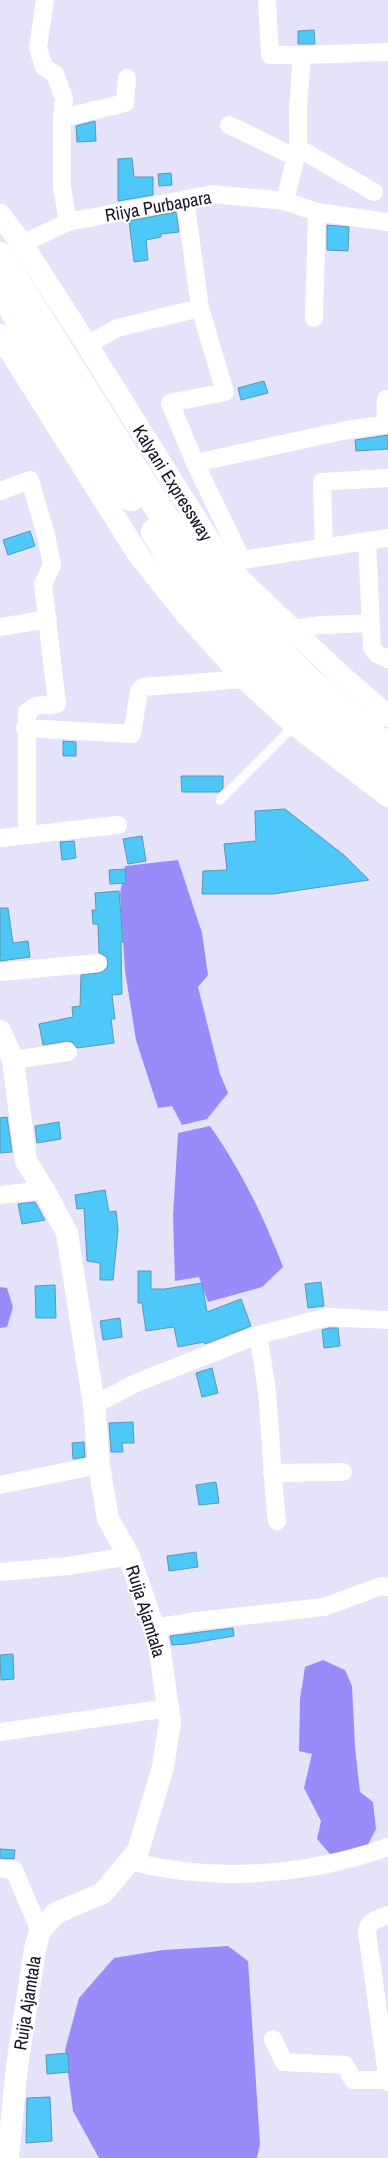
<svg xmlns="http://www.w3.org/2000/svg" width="388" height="2158" font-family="'Archivo Narrow',sans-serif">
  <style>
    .water { fill: #9a8bfa }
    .building { fill: #4dc8f8; stroke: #5c97b1 }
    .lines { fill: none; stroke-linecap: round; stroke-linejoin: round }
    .service { stroke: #fff; stroke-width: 9 }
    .minor { stroke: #fff; stroke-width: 18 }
    .tertiary { stroke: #fff; stroke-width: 22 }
    .motorway { stroke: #fff; stroke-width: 28 }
    .labels { text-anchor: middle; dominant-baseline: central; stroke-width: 4; stroke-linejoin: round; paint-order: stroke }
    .street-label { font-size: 18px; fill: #131123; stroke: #fff }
  </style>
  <rect width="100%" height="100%" fill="#e4e3f9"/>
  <!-- water -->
  <path class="water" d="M178,860l24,73 6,42 -10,12 22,87 8,19 -21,26 -25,6 -10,-19 -14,2 -22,-68 -11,-69 -5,-77 5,-28z
    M210,1126c31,44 54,91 73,141l-21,20 -54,15 -9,-25 -24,4 -2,-65 5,-83z
    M0,1287l7,1 6,19 -6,20 -7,1z
    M323,1660l22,10 7,16 3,61 5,45 13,10 3,27 -15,29 -31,-4 -13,-15 4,-18 -17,-33 8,-34 -13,-3 1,-52 5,-32z
    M228,1946l20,15 12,183 -3,14h-158l-26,-47 -8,-61 14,-52 35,-40 49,-8z"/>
  <!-- building -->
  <path class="building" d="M314,30l1,14h-17v-13z
    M95,121l1,20 -19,1 -1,-16z
    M132,158l2,19h19v18l-35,6v-42z
    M171,173l1,12 -13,1 -1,-12z
    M176,212l3,20 -18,2v3l-15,3 2,20 -14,2 -5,-41z
    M327,225l22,2 -1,24 -21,-1z
    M264,381l4,12 -27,7 -3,-12z
    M388,435v14l-32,2 -1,-11z
    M30,531l5,15 -27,9 -5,-15z
    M63,741l13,1v14h-13z
    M181,776h42v12l-4,4h-37z
    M285,809l60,47 24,24 -96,14h-71l1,-23 24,-1 -3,-26 32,-3 -1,-30z
    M142,836l4,25 -18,3 -5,-25z
    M74,841l2,17 -14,2 -2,-18z
    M125,869l1,14 -16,1 -1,-14z
    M119,891l4,51h-2l1,52 -10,1 3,24h-4l3,24 -37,5 -5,-6 -5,-1 -24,4 -4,-21 34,-7 -1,-10 8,-1 1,-31 18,-2 8,-5v-11l-8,-4 -1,-29h-5l-1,-14h4l-1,-17z
    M0,908h8l5,35 15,-2 2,16 -30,4z
    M7,1117l5,35 -12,1v-35z
    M59,1122l2,17 -24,4 -2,-17z
    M105,1190l4,22 7,-1 2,19 -5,50h-13v-17l-13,-2 -3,-53 -7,1 -2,-14z
    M35,1202l10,18 -23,4 -4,-20z
    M138,1271h13v18h14l37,-6 5,29 34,-13 10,27 -46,18 -1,-2 -26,5 -4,-20 -28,4 -4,-28h-4z
    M321,1282l3,24 -16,2 -3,-24z
    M55,1285l1,33h-20l-1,-32z
    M120,1318l2,19 -19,3 -3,-19z
    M329,1328h9l2,18 -16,2 -2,-18z
    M212,1368l6,25 -16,4 -6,-24z
    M133,1422l1,21h-12l1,9h-12l-2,-29z
    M84,1442l1,15 -12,2 -1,-16z
    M216,1482l3,21 -20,2 -3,-20z
    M196,1552l2,15 -29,4 -2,-15z
    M233,1628l1,8 -47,8 -15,1 -2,-9z
    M13,1654l1,25 -13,1 -1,-25z
    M0,1849l15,1 -1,9 -14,-1z
    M68,2053l1,19 -22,2 -1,-19z
    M50,2097l2,44 -26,2 1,-45z"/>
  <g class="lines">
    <!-- service -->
    <path class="service" d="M220,800l75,-75"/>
    <!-- minor -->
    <path class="minor" d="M45,0l-7,48 6,19 11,7 9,24 -2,20v69l6,35
      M267,0l3,55h32l-4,53v40l-13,53
      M302,55l86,-3
      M62,118l63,-15 2,-25
      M229,125l66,32
      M298,148l76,44
      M185,199l15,109 25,84 -55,11 25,60 47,97 -18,4
      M22,244l46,-22 145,-28 72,7 32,11 71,10
      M314,318l3,-106
      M87,345l30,-17 83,-20
      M385,424l1,-25h2
      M195,463l152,-33 41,-6
      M0,491l30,-11 16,55 6,30 -9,19 14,120 -21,2 -9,6v123
      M367,541l5,107 5,6 11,5
      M324,547l-2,-65 66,-4
      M242,560l146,-22
      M0,627l48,-8
      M292,629l30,-4 48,-2
      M25,728l107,6 7,-43 4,-4 102,-8
      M0,838l118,-13
      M0,972l98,-9
      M13,1060l55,-8
      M0,1195l44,-5
      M258,1335c3,19 7,39 9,58 4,43 5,86 10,128
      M94,1405l42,-22 122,-48 70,-18 60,3
      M272,1473l71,-1
      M0,1485l99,-20
      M0,1572l68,-6 61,-10
      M154,1628l43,-7 127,-14 57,-21 7,1
      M0,1732l168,-24
      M129,1861c86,22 176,15 259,-14
      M0,1869l14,1 26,61
      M388,1915c-10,4 -20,5 -21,17l21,150
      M273,2039l11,23 61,3 8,15h34"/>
    <!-- tertiary -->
    <path class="tertiary" d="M0,215l22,29 65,101 137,219 113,108 51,44
      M0,335l138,219 47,59 60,66 50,46 93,71
      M0,1031l13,29 13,101 18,29 23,43 27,172 5,60 9,54 21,37 25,72 6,24 10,70 -7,45 -25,84 -35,42 -47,20 -16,18 -5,18 -18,117 -9,92"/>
    <!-- motorway -->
    <path class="motorway" d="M0,256l166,264 63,78 76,80 83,70
      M5,296l40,68 86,133
      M155,532l36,54 80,85 117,105"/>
  </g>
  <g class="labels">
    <!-- street labels -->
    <g class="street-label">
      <text transform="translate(158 206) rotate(-10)">Riiya Purbapara</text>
      <text transform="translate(173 483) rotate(58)">Kalyani Expressway</text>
      <text transform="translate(146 1611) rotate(73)">Ruija Ajamtala</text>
      <text transform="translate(27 2003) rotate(-81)">Ruija Ajamtala</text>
    </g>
  </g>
</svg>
